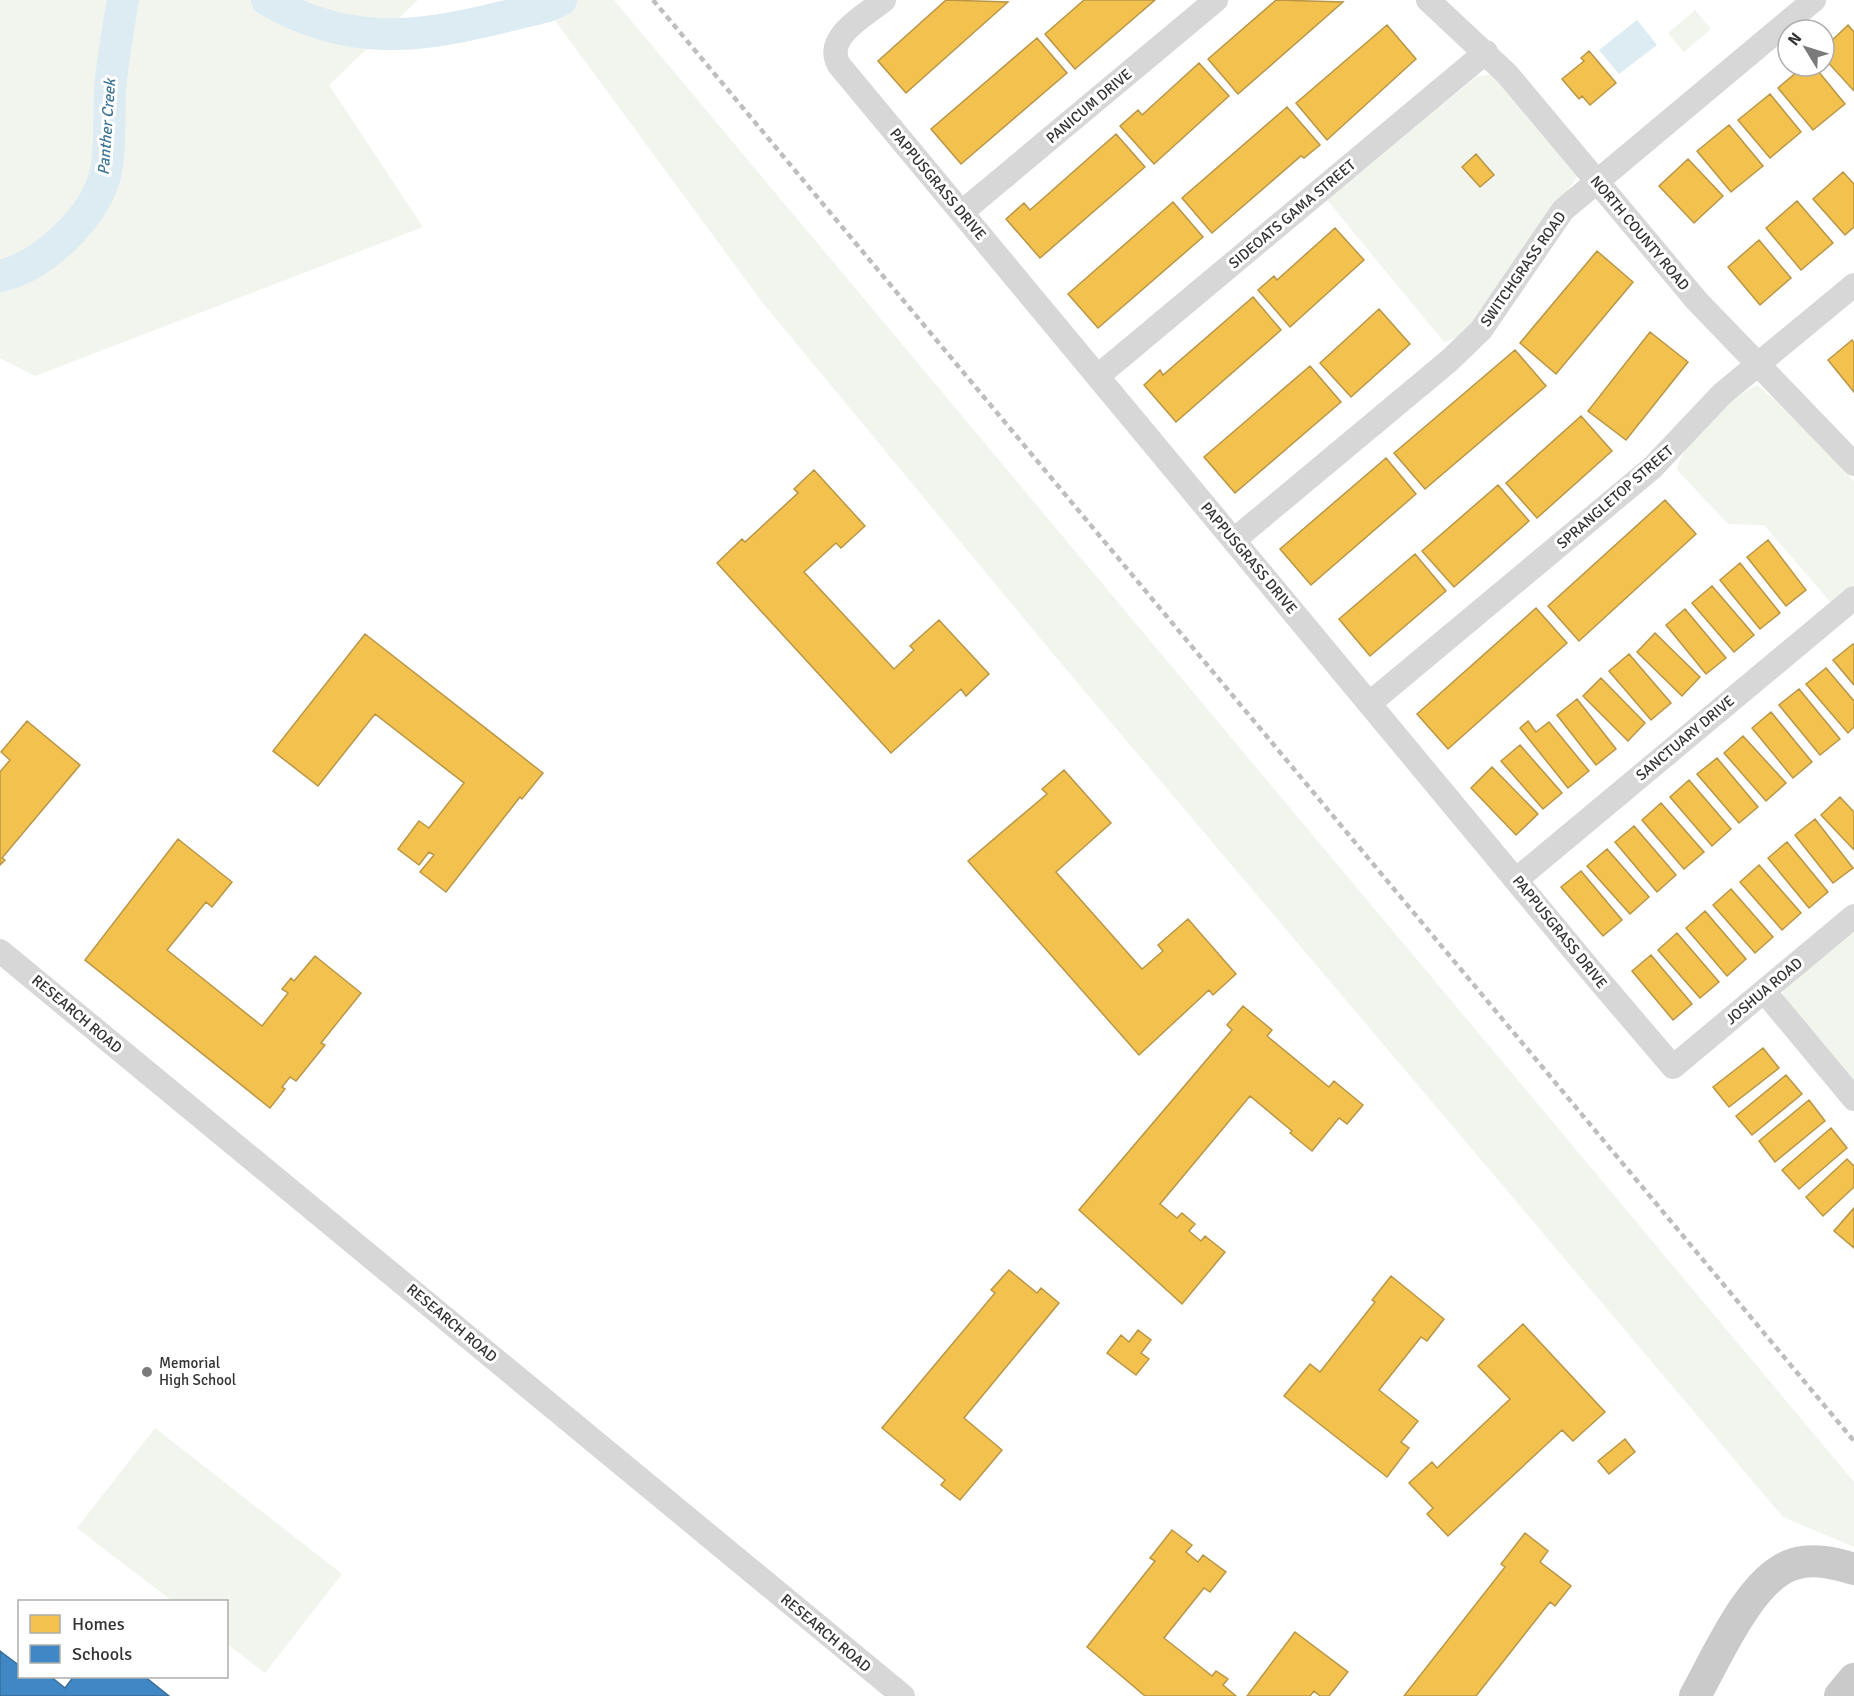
<svg xmlns="http://www.w3.org/2000/svg" width="1854" height="1696" font-family="Signika,sans-serif">
  <style>
    .green { fill: #f1f5ed }
    .water { fill: #ddebf3 }
    .homes { fill: #f2c14e; stroke: #b99646; stroke-width: 1.5 }
    .schools { fill: #3f88c5; stroke: #3b6e99; stroke-width: 1.5 }
    .lines { fill: none; stroke-linecap: round; stroke-linejoin: round }
    .river { stroke: #ddebf3; stroke-width: 32 }
    .minor { stroke: #d7d7d7; stroke-width: 24 }
    .major { stroke: #cacaca; stroke-width: 32 }
    .rail { stroke: #bebebe; stroke-width: 4.5; stroke-dasharray: 6 4.5; stroke-linecap: butt }
    .poi-dot { fill: #7a7a7a; stroke: #fff; stroke-width: 2 }
    .labels { text-anchor: middle; dominant-baseline: central; stroke-width: 6; stroke-linejoin: round; paint-order: stroke }
    .street-label { font-size: 15px; fill: #333; stroke: #fff }
    .poi-label { font-size: 15px; fill: #333; stroke: #fff; text-anchor: start }
    .water-label { font-size: 16px; font-style: italic; fill: #3f7597; stroke: #fff }
  </style>
  <rect width="100%" height="100%" fill="#fff"/>
  <!-- green -->
  <path class="green" d="M0,0h418l-89,85 94,142 -388,149 -35,-18z
    M540,0h74l1240,1482v65l-71,-30 -729,-862 -292,-353z
    M1695,10l16,19 -27,23 -16,-19z
    M1492,74l86,102 -95,134 -23,27 -16,5 -117,-142 149,-123z
    M1757,385l17,14 80,82v103l-23,19 -67,-78 -36,-1 -51,-54c4,-27 55,-73 80,-85z
    M1854,932v150l-71,-84v-8z
    M155,1428l187,146 -77,99 -38,-29 -1,-42 -54,-1 -95,-73z"/>
  <!-- water -->
  <path class="water" d="M1637,20l20,25 -38,29 -20,-24z"/>
  <!-- homes -->
  <path class="homes" d="M946,0l62,2 -102,91 -28,-32z
    M1084,0h71l-80,69 -30,-35z
    M1276,0l67,2 -105,92 -30,-35z
    M1387,25l29,34 -89,81 -31,-37z
    M1848,25l6,7v59l-30,-33v-10z
    M1037,38l30,35 -106,91 -30,-35z
    M1589,51l27,32 -26,22 -8,-9 -3,3 -17,-20 22,-18 -3,-3z
    M1199,63l30,33 -75,68 -34,-38 18,-16 4,5z
    M1804,66h10l31,38 -32,26 -35,-42z
    M1770,94l31,38 -31,26 -32,-38z
    M1287,107l33,38 -16,13 -3,-2 -89,77 -30,-35z
    M1729,125l34,41 -32,26 -34,-41z
    M1116,134l29,33 -105,91 -34,-39 18,-16 6,7z
    M1476,154l18,21 -14,12 -18,-20z
    M1688,159l35,37 -29,27 -35,-37z
    M1843,172l11,12v43l-9,8 -32,-36z
    M1797,201l36,42 -32,27 -35,-42z
    M1173,202l30,35 -105,91 -30,-34z
    M1335,228l29,32 -74,67 -32,-37 16,-14 3,4z
    M1759,240l32,38 -31,27 -32,-38z
    M1597,251l36,31 -77,92 -36,-31z
    M1253,297l28,33 -105,92 -32,-37 16,-15 3,5z
    M1379,309l31,35 -59,53 -31,-34z
    M1650,332l38,30 -62,78 -38,-29z
    M1852,340l2,3v49l-26,-32z
    M1515,350l31,36 -121,103 -31,-36z
    M1310,366l31,36 -106,91 -31,-36z
    M1581,416l31,35 -75,67 -31,-35z
    M1386,458l30,36 -105,91 -31,-36z
    M814,470l51,56 -24,22 -5,-5 -32,29 90,97 20,-19 -4,-4 29,-26 50,54 -23,22 -5,-7 -70,64 -174,-190 25,-24 3,3 53,-49 -4,-4z
    M1498,485l31,36 -75,66 -32,-36z
    M1665,500l31,34 -117,107 -31,-35z
    M1768,540l38,50 -20,16 -39,-49z
    M1415,554l31,37 -76,65 -31,-37z
    M1740,563l40,50 -20,16 -40,-49z
    M1712,586l42,49 -20,17 -42,-49z
    M1536,608l31,35 -119,106 -31,-35z
    M1685,609l41,49 -20,16 -40,-49z
    M1655,633l45,44 -18,19 -45,-44z
    M365,634l178,139 -21,26 -2,-2 -74,95 -26,-20 14,-17 -5,-3 -10,13 -21,-16 21,-28 10,7 35,-45 -89,-69 -57,72 -45,-35z
    M1853,644l1,1v40l-21,-25z
    M1629,654l42,49 -20,17 -42,-49z
    M1826,668l28,33v26l-6,6 -42,-49z
    M1601,678l44,45 -17,18 -45,-45z
    M1799,689l41,50 -20,16 -41,-50z
    M1577,699l39,50 -20,16 -39,-50z
    M1771,712l41,50 -19,16 -41,-50z
    M27,721l53,44 -78,93 3,2 -5,5v-93l10,-12 -9,-8z
    M1528,721l8,11 13,-10 40,49 -21,17 -48,-60z
    M1743,736l43,47 -20,18 -42,-48z
    M1520,745l42,48 -19,16 -42,-48z
    M1717,758l41,49 -19,16 -42,-49z
    M1492,767l46,47 -22,21 -45,-47z
    M1064,770l47,53 -55,49 86,97 21,-18 -5,-6 30,-26 48,55 -23,21 -4,-5 -70,65 -171,-194 79,-67 -5,-5z
    M1689,780l42,49 -19,17 -42,-49z
    M1840,797l14,15v38l-33,-35z
    M1661,803l43,49 -20,17 -42,-49z
    M1815,819l38,49 -20,15 -38,-48z
    M1634,826l42,49 -19,17 -42,-50z
    M178,839l54,43 -20,25 -6,-5 -39,48 95,76 26,-33 -6,-4 9,-11 3,3 21,-25 46,37 -40,50 4,2 -29,36 -6,-4 -8,10 3,2 -15,19 -185,-148z
    M1787,842l41,50 -19,16 -41,-50z
    M1607,849l42,48 -19,17 -43,-48z
    M1759,865l42,48 -19,17 -42,-48z
    M1581,871l41,49 -19,16 -42,-49z
    M1731,889l42,48 -18,16 -42,-48z
    M1705,911l41,48 -19,17 -41,-48z
    M1677,933l42,49 -19,16 -42,-48z
    M1651,955l41,49 -19,16 -41,-49z
    M1243,1006l29,24 -5,6 62,51 5,-6 29,24 -16,19 -8,-6 -27,33 -22,-18 2,-2 -42,-35 -90,108 17,14 5,-5 13,11 -6,7 12,10 4,-5 20,16 -43,52 -103,-94 153,-180 -5,-5z
    M1763,1048l16,20 -50,39 -16,-20z
    M1786,1075l16,19 -50,41 -16,-19z
    M1809,1100l16,21 -50,41 -16,-21z
    M1831,1128l16,20 -48,41 -17,-19z
    M1847,1159l7,7v21l-31,29 -17,-19z
    M1854,1208v40l-20,-17z
    M1009,1270l28,23 4,-5 18,15 -95,115 38,32 -42,50 -19,-15 4,-5 -63,-52 113,-135 -4,-3z
    M1391,1276l53,43 -17,22 -6,-4 -42,53 39,31 -17,21 8,6 -22,29 -103,-81 26,-32 10,8 55,-70 -3,-2z
    M1523,1324l82,88 -32,29 -11,-11 -114,106 -21,-22 6,-6 -24,-25 23,-21 5,6 73,-69 -32,-33z
    M1138,1330l13,10 -10,13 8,6 -13,16 -29,-22 14,-18 8,7z
    M1625,1439l10,13 -26,22 -11,-13z
    M1172,1530l20,15 -6,7 12,10 5,-7 23,17 -16,20 -6,-4 -40,50 48,38 4,-5 12,8 -5,6 13,11h-91l-58,-49 68,-86 -5,-3z
    M1525,1533l23,18 -8,11 31,24 -16,20 -5,-4 -74,94h-72l101,-129 -4,-3z
    M1295,1632l53,40 -19,24h-9l-6,-5 -4,5h-63z"/>
  <!-- schools -->
  <path class="schools" d="M0,1651l20,15v10h30l15,12 9,-12h70l25,20h-169z"/>
  <g class="lines">
    <!-- river -->
    <path class="river" d="M267,0c98,57 178,31 281,6l13,-6
      M0,276c42,-9 91,-56 104,-97 7,-21 5,-64 6,-87 2,-31 8,-62 13,-92"/>
    <!-- minor -->
    <path class="minor" d="M884,0c-19,16 -61,37 -45,65l753,907 81,95 181,-151
      M1428,0l79,74 190,227 157,163
      M962,212l254,-212
      M1098,376l388,-324
      M1234,540l216,-180 31,-30 82,-120 251,-210
      M1370,703l282,-235 70,-74 132,-109
      M1517,879l337,-281
      M0,951l903,745
      M1764,991l90,108"/>
    <!-- major -->
    <path class="major" d="M1695,1696c21,-37 56,-120 99,-132 20,-6 41,-1 60,5
      M1840,1696l14,-17"/>
    <!-- rail -->
    <path class="rail" d="M653,0l1201,1441"/>
  </g>
  <!-- markers -->
  <circle class="poi-dot" cx="147" cy="1372" r="6"/>
  <g class="labels">
    <!-- street labels -->
    <g class="street-label">
      <text transform="translate(1089 106) rotate(-40)">PANICUM DRIVE</text>
      <text transform="translate(938 184) rotate(50)">PAPPUSGRASS DRIVE</text>
      <text transform="translate(1292 214) rotate(-40)">SIDEOATS GAMA STREET</text>
      <text transform="translate(1640 233) rotate(50)">NORTH COUNTY ROAD</text>
      <text transform="translate(1523 269) rotate(-55)">SWITCHGRASS ROAD</text>
      <text transform="translate(1615 497) rotate(-41)">SPRANGLETOP STREET</text>
      <text transform="translate(1249 558) rotate(50)">PAPPUSGRASS DRIVE</text>
      <text transform="translate(1685 738) rotate(-40)">SANCTUARY DRIVE</text>
      <text transform="translate(1560 932) rotate(51)">PAPPUSGRASS DRIVE</text>
      <text transform="translate(1764 991) rotate(-40)">JOSHUA ROAD</text>
      <text transform="translate(77 1014) rotate(40)">RESEARCH ROAD</text>
      <text transform="translate(452 1323) rotate(40)">RESEARCH ROAD</text>
      <text transform="translate(826 1633) rotate(40)">RESEARCH ROAD</text>
    </g>
    <!-- poi labels -->
    <g class="poi-label">
      <text x="159" y="1363">Memorial<tspan x="159" dy="17">High School</tspan></text>
    </g>
    <!-- water labels -->
    <g class="water-label">
      <text transform="translate(107 127) rotate(-86)">Panther Creek</text>
    </g>
  </g>
  <!-- legend -->
  <rect x="18" y="1600" width="210" height="78" fill="#ffffff" stroke="#adadad" stroke-width="1.5"/>
  <rect x="30" y="1615" width="30" height="18" fill="#f2c14e" stroke="#adadad" stroke-width="1.5"/>
  <text x="72" y="1630" font-size="18" fill="#333333">Homes</text>
  <rect x="30" y="1645" width="30" height="18" fill="#3f88c5" stroke="#adadad" stroke-width="1.5"/>
  <text x="72" y="1660" font-size="18" fill="#333333">Schools</text>
  <!-- north arrow -->
  <g transform="translate(1806 48) rotate(308)"><circle r="28" fill="#ffffff" stroke="#adadad" stroke-width="1.5"/>
  <path d="M0-4.5L10 22L0 15L-10 22Z" fill="#7a7a7a"/>
  <text y="-9" font-size="16" font-weight="bold" text-anchor="middle" fill="#333333">N</text>
  </g>
</svg>
